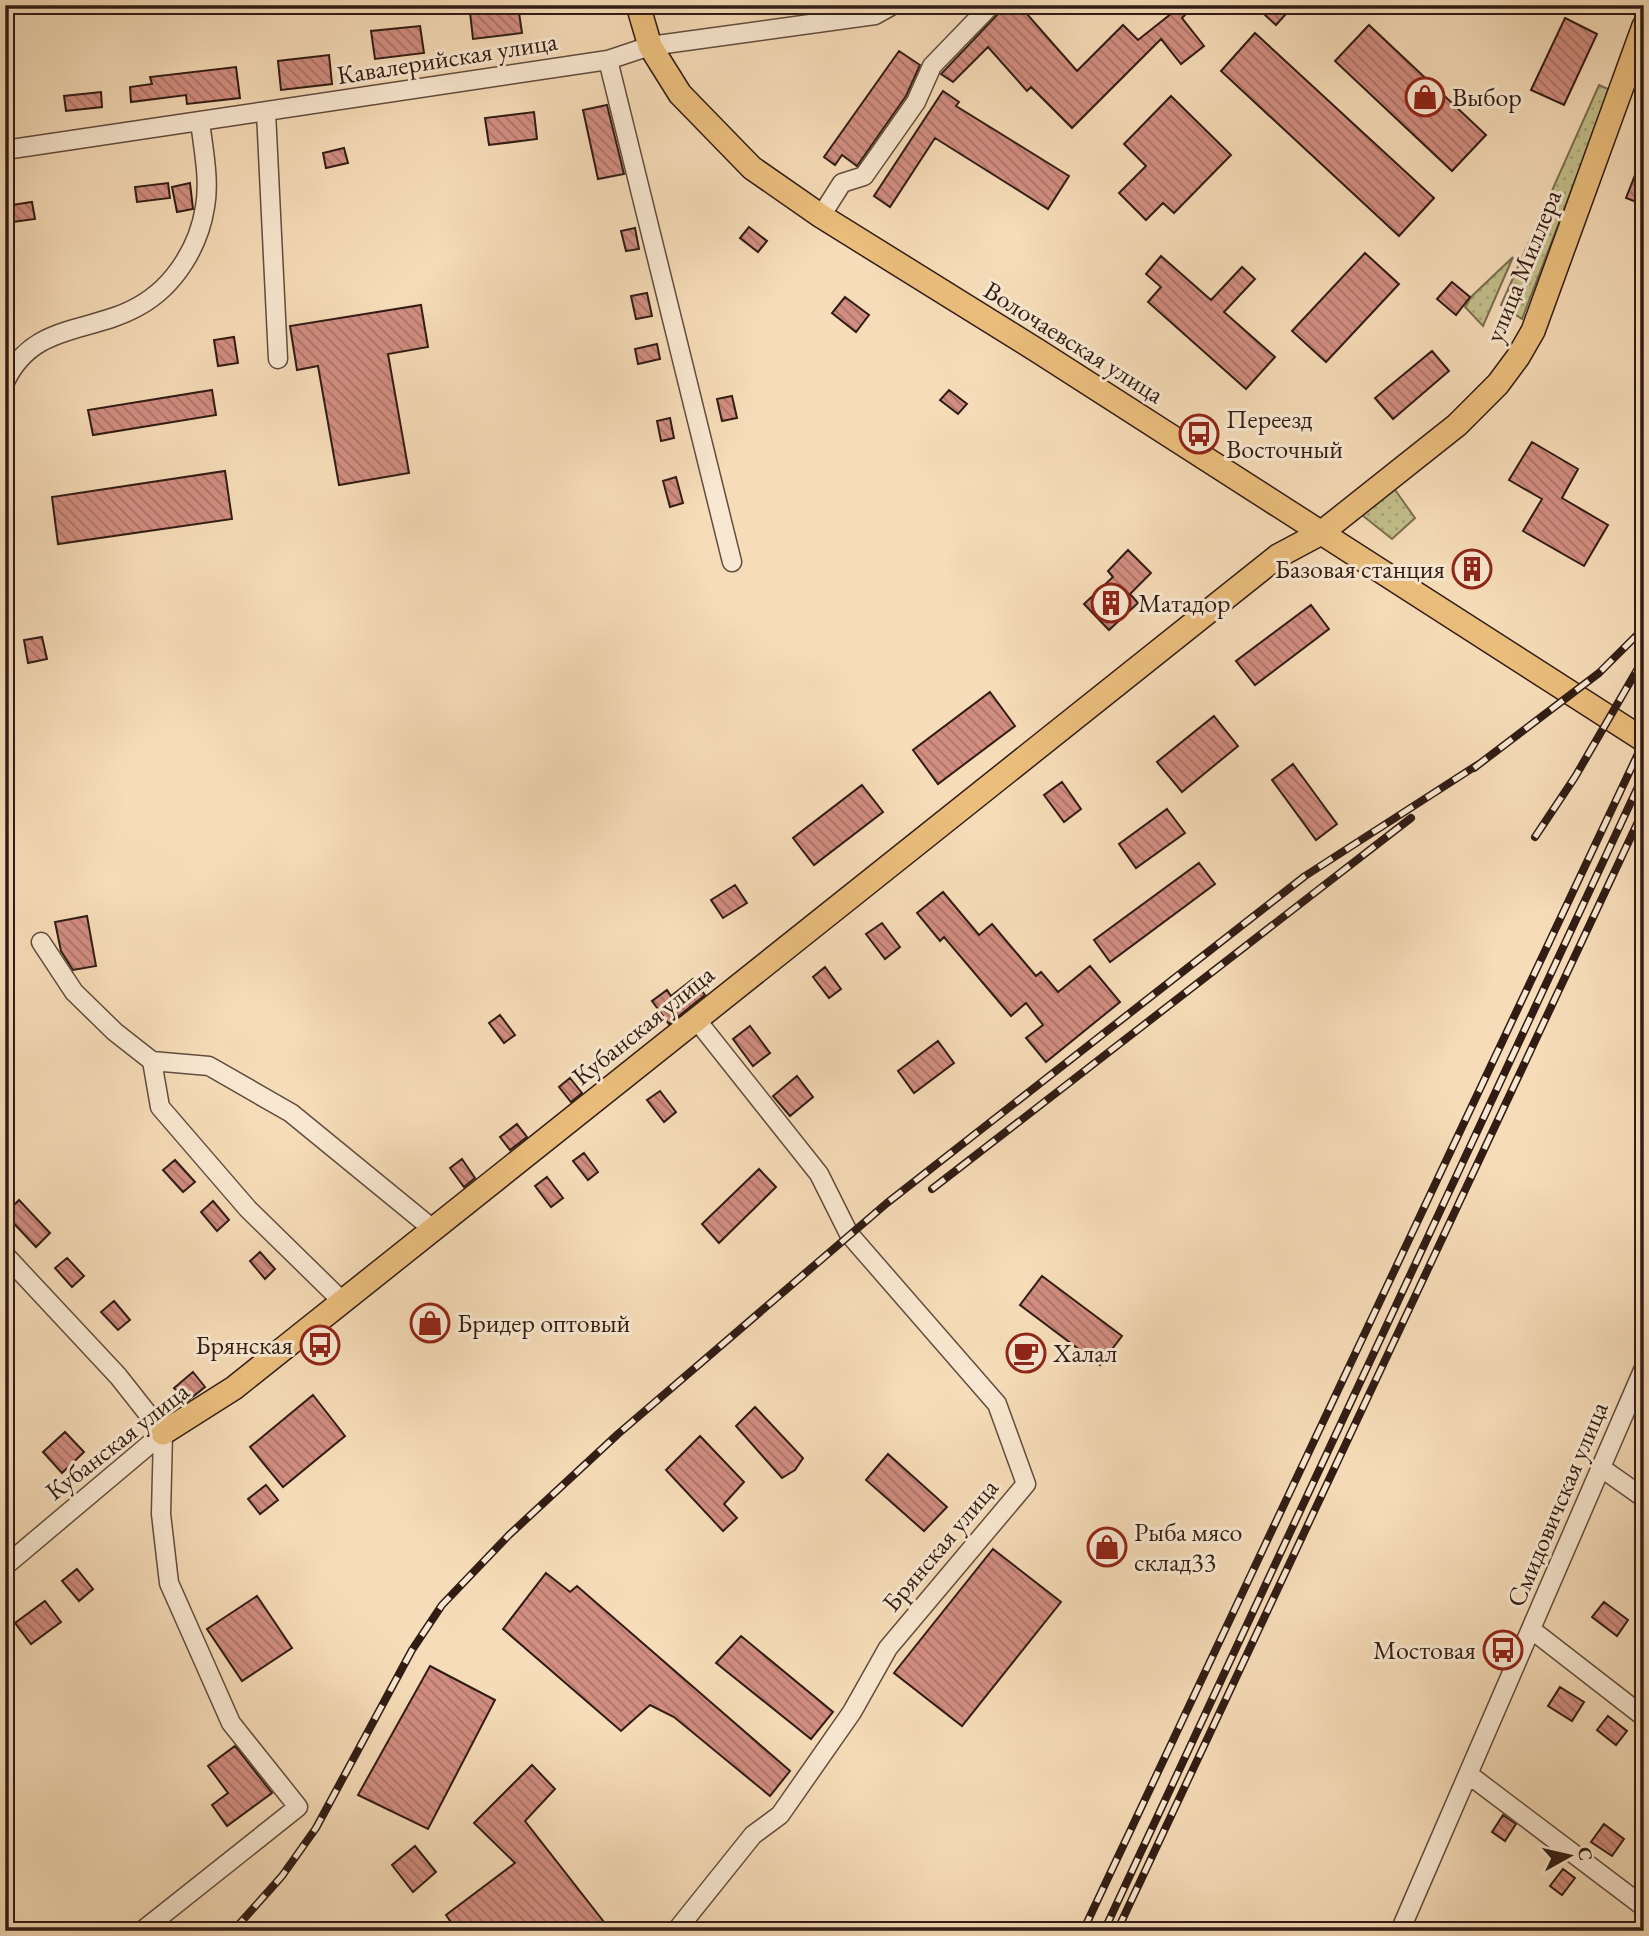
<svg xmlns="http://www.w3.org/2000/svg" width="1649" height="1936" font-family="'EB Garamond',serif">
  <style>
    .grass { fill: url(#grass-dots); stroke: #7a6e50; stroke-width: 2 }
    .building { fill: url(#building-back-hatch); stroke: #311c14; stroke-width: 2 }
    .lines { fill: none; stroke-linecap: round; stroke-linejoin: round }
    .minor-casing { stroke: #624c3d; stroke-width: 21 }
    .major-casing { stroke: #311c14; stroke-width: 26 }
    .minor { stroke: #f9e8d1; stroke-width: 18 }
    .major { stroke: #ebbe7c; stroke-width: 23 }
    .rail-casing { stroke: #311c14; stroke-width: 8 }
    .rail { stroke: #f9e8d1; stroke-width: 5; stroke-dasharray: 16; stroke-linecap: butt }
    .labels { text-anchor: middle; dominant-baseline: central; stroke-width: 6; stroke-linejoin: round; paint-order: stroke }
    .street-label { font-size: 26px; fill: #311c14; stroke: #f9e8d1 }
    .poi-label { font-size: 26px; fill: #311c14; stroke: #f9e8d1; text-anchor: start }
  </style>
  <defs>
    <pattern id="grass-dots" width="8" height="8" patternUnits="userSpaceOnUse" patternTransform="scale(1.75)"><rect width="8" height="8" fill="#c2bf8b"/><path d="M2 2h.1M6 6h.1" fill="none" stroke="#a7a477" stroke-width="1.8" stroke-linecap="round"/></pattern>
    <pattern id="building-back-hatch" width="6" height="6" patternUnits="userSpaceOnUse" patternTransform="scale(1.75)"><rect width="6" height="6" fill="#d28e81"/><path d="M-1 5l2 2M0 0l6 6M5-1l2 2" fill="none" stroke="#ab7368"/></pattern>
  </defs>
  <rect width="100%" height="100%" fill="#f6dcb8"/>
  <filter id="stains"><feTurbulence type="fractalNoise" baseFrequency=".00286" numOctaves="4"/><feColorMatrix values="0 0 0 0 .2 0 0 0 0 .09 0 0 0 0 .02 0 0 0 .5 -.17"/></filter>
  <radialGradient id="worn" r=".72"><stop offset=".6" stop-color="#630" stop-opacity="0"/><stop offset="1" stop-color="#630" stop-opacity=".3"/></radialGradient>
  <!-- grass -->
  <path class="grass" d="M1599,85l11,5 -88,229 -21,-14z
    M1513,257l-30,69 -18,-19 7,-11z
    M1393,487l22,31 -23,21 -30,-24z"/>
  <!-- building -->
  <path class="building" d="M1002,5h17l58,66 46,-46 15,15 43,-34 6,7 -5,5 22,28 -23,18 -20,-25 -89,89 -41,-41 -4,4 -39,-44 -35,35 -12,-8 58,-61z
    M1254,5h40l-18,20z
    M518,6l4,27 -49,6 -3,-27z
    M1565,18l32,16 -33,71 -33,-15z
    M1369,25l117,110 -34,36 -117,-110z
    M420,26l4,27 -49,6 -4,-28z
    M1255,33l179,165 -35,38 -178,-165z
    M899,51l21,14 -14,31 -49,70 -15,-11 -7,10 -11,-8z
    M329,55l3,29 -51,6 -3,-29z
    M236,67l4,31 -53,6 -1,-9 -55,7 -1,-15 22,-3 -2,-7z
    M943,91l16,11 -3,4 113,70 -21,33 -113,-71 -45,69 -16,-11z
    M101,92l1,15 -36,4 -2,-15z
    M1171,96l60,59 -57,58 -11,-10 -17,17 -27,-27 27,-27 -22,-22z
    M607,105l17,69 -26,5 -15,-69z
    M534,112l3,27 -48,6 -4,-27z
    M344,148l4,15 -22,5 -3,-15z
    M1643,155h1v50l-18,-7z
    M168,183l2,15 -33,4 -2,-15z
    M190,183l3,26 -16,3 -5,-25z
    M32,202l3,17 -30,4v-17z
    M749,227l18,14 -9,11 -18,-14z
    M635,228l4,21 -13,2 -5,-20z
    M1365,253l34,31 -73,78 -34,-31z
    M1161,256l50,44 31,-33 13,12 -31,33 51,45 -29,32 -98,-87 13,-15 -15,-13z
    M1452,282l18,15 -14,18 -19,-16z
    M647,293l5,23 -16,3 -5,-23z
    M845,297l24,18 -13,17 -24,-19z
    M421,305l7,42 -40,7 21,119 -70,12 -21,-119 -21,4 -7,-44z
    M234,337l4,26 -20,3 -4,-26z
    M657,344l3,15 -22,5 -3,-15z
    M1432,351l17,20 -56,48 -18,-21z
    M212,390l4,25 -123,20 -5,-25z
    M949,390l18,14 -9,10 -18,-14z
    M732,396l5,22 -15,3 -5,-22z
    M670,418l4,20 -13,3 -4,-20z
    M1532,442l46,27 -16,29 46,27 -24,41 -61,-35 19,-32 -33,-19z
    M225,471l7,48 -174,25 -6,-47z
    M676,477l7,26 -13,4 -7,-26z
    M1128,550l23,23 -21,21 8,9 -29,27 -25,-26 29,-27 -5,-6z
    M1311,605l18,24 -74,56 -19,-24z
    M42,637l5,22 -19,4 -4,-23z
    M990,692l25,34 -77,58 -25,-34z
    M1214,716l24,30 -56,46 -25,-30z
    M1293,764l44,60 -21,16 -44,-60z
    M1062,782l19,27 -17,13 -20,-27z
    M862,785l21,27 -69,53 -21,-27z
    M1167,809l18,24 -49,35 -17,-24z
    M1199,863l16,21 -105,78 -16,-22z
    M735,885l12,18 -24,15 -12,-18z
    M943,892l36,43 13,-11 44,52 5,-4 17,20 32,-26 30,36 -74,60 -20,-24 17,-13 -17,-22 -15,13 -67,-79 -4,4 -23,-28z
    M87,916l9,50 -23,4 -12,-19 -6,-29z
    M882,923l18,24 -15,12 -19,-25z
    M825,967l16,22 -12,9 -16,-21z
    M693,979l12,16 -36,29 -17,-23 15,-11 4,6z
    M500,1015l15,20 -11,8 -15,-20z
    M750,1026l20,27 -17,13 -20,-27z
    M938,1041l16,22 -40,30 -16,-22z
    M797,1076l16,21 -23,19 -17,-20z
    M570,1078l12,15 -11,9 -12,-15z
    M660,1091l16,21 -12,10 -17,-22z
    M517,1124l10,13 -17,13 -10,-13z
    M584,1153l14,19 -10,8 -15,-19z
    M462,1159l13,19 -11,9 -14,-19z
    M175,1160l20,22 -12,10 -20,-22z
    M759,1169l17,18 -57,56 -17,-19z
    M547,1177l16,21 -12,9 -16,-21z
    M19,1200l31,33 -14,14 -31,-33z
    M213,1201l16,19 -12,11 -16,-19z
    M260,1252l15,17 -10,10 -15,-18z
    M67,1258l17,18 -12,11 -17,-19z
    M1042,1276l80,60 -22,29 -80,-60z
    M114,1301l16,19 -12,10 -17,-18z
    M193,1372l12,15 -19,15 -12,-14z
    M313,1395l32,41 -62,51 -33,-40z
    M755,1407l48,51 -8,12 -13,8 -46,-52z
    M65,1432l19,20 -22,21 -19,-21z
    M700,1436l44,46 -20,22 13,14 -14,13 -57,-61z
    M888,1454l59,53 -23,24 -58,-51z
    M266,1485l12,15 -18,14 -12,-15z
    M993,1549l68,53 -99,124 -68,-53z
    M77,1569l16,20 -14,12 -17,-20z
    M546,1573l24,19 7,-6 213,185 -20,25 -96,-79 -24,-12 -29,26 -118,-102z
    M257,1596l35,52 -50,33 -35,-52z
    M45,1601l16,21 -30,22 -16,-21z
    M1604,1602l24,18 -11,16 -25,-19z
    M741,1636l92,76 -22,27 -95,-76z
    M430,1666l65,34 -67,129 -70,-34z
    M1560,1687l24,15 -12,19 -24,-15z
    M1608,1716l19,15 -11,14 -19,-15z
    M235,1746l37,47 -45,33 -15,-21 16,-12 -20,-27z
    M532,1765l23,24 -30,32 86,110h-154l-11,-16 69,-52 -41,-40z
    M1503,1815l13,9 -11,17 -13,-9z
    M1604,1824l20,15 -12,17 -21,-14z
    M415,1846l21,26 -23,20 -21,-27z
    M1563,1869l12,9 -13,17 -12,-9z"/>
  <g class="lines">
    <defs>
      <path id="minor" d="M608,60l124,502
        M266,112l12,247
        M5,150l603,-90 42,-14 225,-31 18,-10
        M821,216l21,-33 22,-7 52,-74 16,-36 59,-61
        M5,382c28,-60 85,-48 134,-76 36,-20 60,-60 66,-99 5,-27 -2,-59 -5,-86
        M41,942l33,50 41,40 37,29 57,5 82,47 143,117
        M152,1061l8,46 88,102 95,93
        M5,1255l113,121 45,57
        M1600,1467l44,31
        M5,1566l158,-133
        M1532,1630l112,87
        M1468,1774l176,133
        M142,1931l156,-124 -67,-84 -62,-140 -8,-69 2,-81
        M676,1931l77,-96 27,-20 72,-103 36,-64 138,-164 -29,-80 -148,-170 -30,-60 -124,-156
        M1400,1931l244,-563"/>
      <path id="major" d="M638,5l12,41 30,48 72,74 69,48 217,135 606,389
        M163,1433l71,-45 1044,-832 43,-23 136,-108 41,-41 20,-27 15,-26 111,-305"/>
    </defs>
    <!-- minor casing -->
    <use href="#minor" class="minor-casing"/>
    <!-- major casing -->
    <use href="#major" class="major-casing"/>
    <!-- minor -->
    <use href="#minor" class="minor"/>
    <!-- major -->
    <use href="#major" class="major"/>
    <defs>
      <path id="rail" d="M1474,768l125,-95 45,-45
        M1535,837l40,-60 69,-119
        M932,1189l479,-371
        M233,1931l49,-55 34,-48 96,-178 30,-45 67,-70 109,-101 269,-231 418,-327 177,-114
        M1083,1931l561,-1190
        M1104,1931l540,-1157
        M1117,1931l527,-1122"/>
    </defs>
    <!-- rail casing -->
    <use href="#rail" class="rail-casing"/>
    <!-- rail -->
    <use href="#rail" class="rail"/>
  </g>
  <!-- icons -->
  <defs>
    <symbol id="shop-ring" viewBox="-11 -11 22 22"><circle r="9.5" fill="#f9e8d1" stroke="#8f2418" stroke-width="1.5"/><path d="M-5-2.5h2.3a2.7 3.5 0 0 1 5.4 0H5L5.5 6h-11ZM-1.5-2.5h3a1.5 2.3 0 0 0-3 0Z" fill="#8f2418"/></symbol>
    <symbol id="bus-ring" viewBox="-11 -11 22 22"><circle r="9.5" fill="#f9e8d1" stroke="#8f2418" stroke-width="1.5"/><path d="M-5-6H5V4H4V6H2V4H-2V6H-4V4H-5ZM-3.5-4V0h7V-4ZM-3.5 1.2v1.5H-2V1.2ZM2 1.2v1.5H3.5V1.2Z" fill="#8f2418"/></symbol>
    <symbol id="building-ring" viewBox="-11 -11 22 22"><circle r="9.5" fill="#f9e8d1" stroke="#8f2418" stroke-width="1.5"/><path d="M-4-6H4V6H1V3H-1V6H-4ZM-2.5-4.3h1.7v1.8h-1.7ZM.8-4.3h1.7v1.8H.8ZM-2.5-1h1.7V.8h-1.7ZM.8-1h1.7V.8H.8Z" fill="#8f2418"/></symbol>
    <symbol id="cafe-ring" viewBox="-11 -11 22 22"><circle r="9.5" fill="#f9e8d1" stroke="#8f2418" stroke-width="1.5"/><path d="M-5.5-4.5H6V0H3Q3 3.5 0 3.5H-2.5Q-5.5 3.5-5.5 0ZM3-3.2v2h1.7v-2ZM-6 4.5H4V6H-6Z" fill="#8f2418"/></symbol>
  </defs>
  <g fill-rule="evenodd">
    <use href="#shop-ring" x="1403" y="75" width="44" height="44"/>
    <use href="#bus-ring" x="1177" y="412" width="44" height="44"/>
    <use href="#building-ring" x="1450" y="547" width="44" height="44"/>
    <use href="#building-ring" x="1089" y="581" width="44" height="44"/>
    <use href="#shop-ring" x="408" y="1301" width="44" height="44"/>
    <use href="#bus-ring" x="298" y="1323" width="44" height="44"/>
    <use href="#cafe-ring" x="1004" y="1331" width="44" height="44"/>
    <use href="#shop-ring" x="1085" y="1525" width="44" height="44"/>
    <use href="#bus-ring" x="1481" y="1628" width="44" height="44"/>
  </g>
  <g class="labels">
    <!-- street labels -->
    <g class="street-label">
      <text transform="translate(447 58) rotate(-9)">Кавалерийская улица</text>
      <text transform="translate(1523 266) rotate(-68)">улица Миллера</text>
      <text transform="translate(1074 342) rotate(32)">Волочаевская улица</text>
      <text transform="translate(643 1025) rotate(-39)">Кубанская улица</text>
      <text transform="translate(117 1441) rotate(-38)">Кубанская улица</text>
      <text transform="translate(1557 1504) rotate(-67)">Смидовичская улица</text>
      <text transform="translate(940 1545) rotate(-50)">Брянская улица</text>
    </g>
    <!-- poi labels -->
    <g class="poi-label">
      <text x="1452" y="97">Выбор</text>
      <text x="1226" y="419">Переезд<tspan x="1226" dy="30">Восточный</tspan></text>
      <text x="1445" y="569" text-anchor="end">Базовая станция</text>
      <text x="1138" y="603">Матадор</text>
      <text x="457" y="1323">Бридер оптовый</text>
      <text x="293" y="1345" text-anchor="end">Брянская</text>
      <text x="1053" y="1353">Халал</text>
      <text x="1134" y="1532">Рыба мясо<tspan x="1134" dy="30">склад33</tspan></text>
      <text x="1476" y="1650" text-anchor="end">Мостовая</text>
    </g>
  </g>
  <!-- margin -->
  <rect width="1649" height="1936" fill="none" stroke="#f6dcb8" stroke-width="28"/>
  <rect x="7" y="7" width="1635" height="1922" fill="none" stroke="#311c14" stroke-width="3.5"/>
  <rect x="14" y="14" width="1621" height="1908" fill="none" stroke="#311c14" stroke-width="2"/>
  <!-- north arrow -->
  <g transform="translate(1569 1856) rotate(82)" stroke="#f9e8d1" stroke-width="5" paint-order="stroke">
  <path d="M0-5L12 26L0 18L-12 26Z" fill="#311c14"/>
  <text y="-10" font-size="19" font-weight="bold" text-anchor="middle" fill="#311c14">С</text>
  </g>
  <rect width="100%" height="100%" filter="url(#stains)"/>
  <rect width="100%" height="100%" fill="url(#worn)"/>
</svg>
